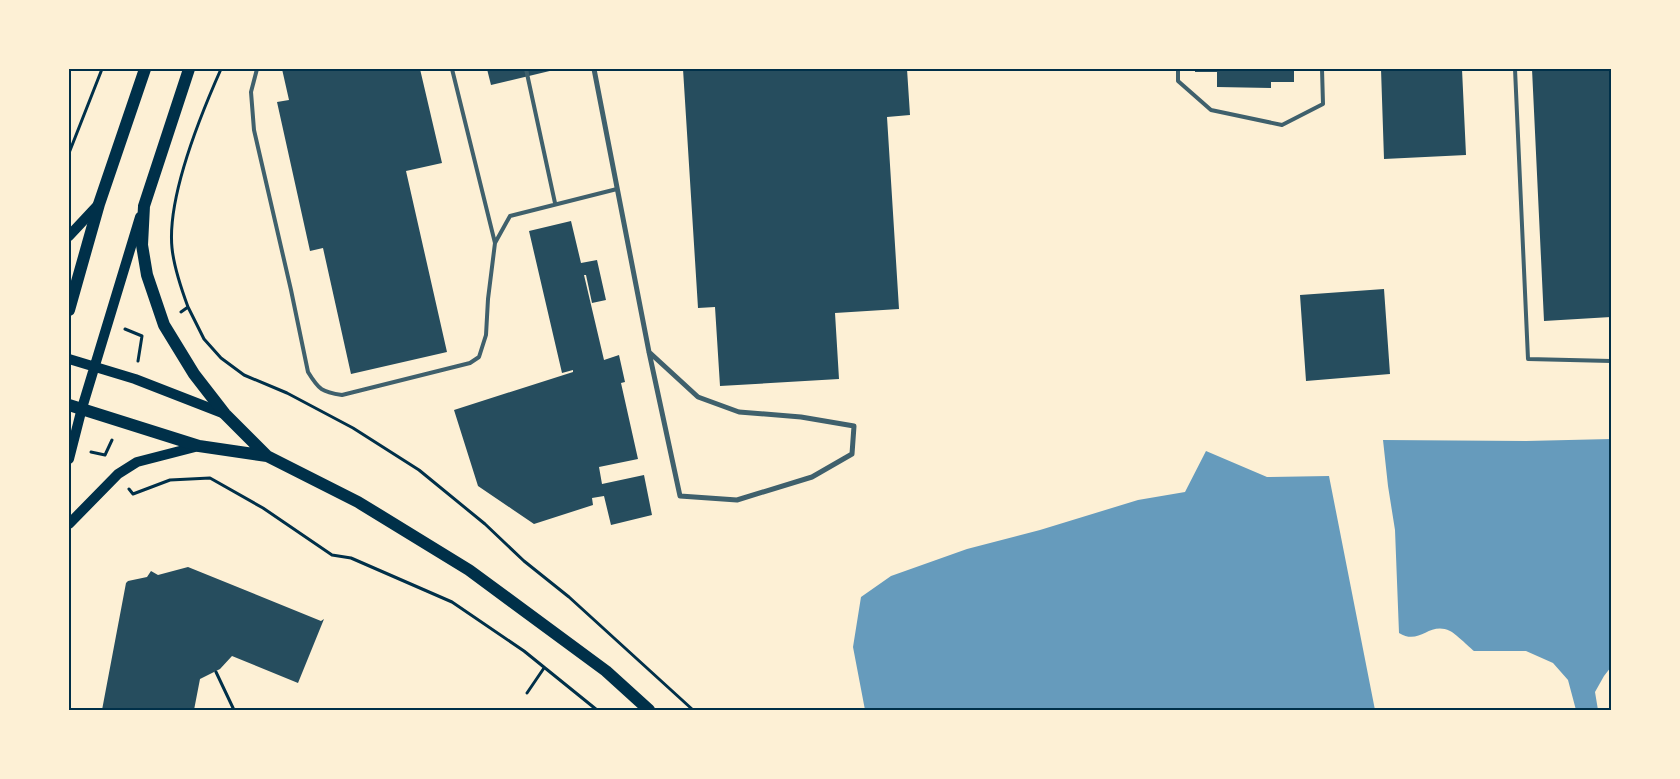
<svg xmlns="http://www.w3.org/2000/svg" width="1680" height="779" font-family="'Noto Sans',sans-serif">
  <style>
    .water { fill: #669bbc }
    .building { fill: #264d5e }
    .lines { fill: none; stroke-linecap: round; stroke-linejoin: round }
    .path { stroke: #003049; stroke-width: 3 }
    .service { stroke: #3f606c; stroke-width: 4 }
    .minor { stroke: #3f606c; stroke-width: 5 }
    .secondary { stroke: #003049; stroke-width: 10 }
    .primary { stroke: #003049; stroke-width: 12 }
    .neatline { fill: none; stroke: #003049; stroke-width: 2 }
  </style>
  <rect width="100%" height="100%" fill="#fdf0d5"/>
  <!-- water -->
  <path class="water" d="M1611,439v228l-7,9 -9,16 3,18h-22l-8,-30 -15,-17 -27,-12h-52c-5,-4 -19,-18 -24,-20 -21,-10 -30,15 -51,2l-4,-103 -7,-44 -5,-46 143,1z
    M1206,451l61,26 62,-1 46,234h-510l-12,-63 8,-50 30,-21 76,-27 73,-19 98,-30 47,-8z"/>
  <!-- building -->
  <path class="building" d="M282,69h138l22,94 -36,8 41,181 -96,22 -28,-126 -13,3 -33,-149 12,-2z
    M487,69h71l-67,16z
    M683,69h224l3,46 -23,2 12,192 -64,4 4,66 -119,7 -5,-79 -17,1z
    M1195,69h99v13h-23v6l-54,-1v-15h-22z
    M1381,69h81l4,86 -82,4z
    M1532,69h79v248l-67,4z
    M571,221l10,42 16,-3 9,40 -14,3 -6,-28h-2l20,85 15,-5 6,27 -4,1 17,76 -39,8 3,17 42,-9 8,40 -41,10 -7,-29 -12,2 1,7 -59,19 -56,-38 -24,-76 119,-38v-2l-11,3 -33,-142z
    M1384,289l6,85 -84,7 -6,-86z
    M188,567l133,54 3,-2 -26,64 -66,-27 -12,13 -20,10 -6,31h-92l24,-127 2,-2 19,-4 4,-6 7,4z"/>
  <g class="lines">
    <!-- path -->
    <path class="path" d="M69,153l33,-84
      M188,307l16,32 17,19 23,17 43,18 66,35 66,42 66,54 39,37 45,36 124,113
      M181,312l7,-5c-7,-19 -14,-39 -16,-59 -5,-50 29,-134 49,-179
      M125,329l17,7 -4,25
      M91,452l14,3 7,-15
      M129,489l4,5 37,-14 40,-2 53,30 69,47 19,3 101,44 72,49 73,59
      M216,672l18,38
      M527,693l17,-25"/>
    <!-- service -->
    <path class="service" d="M257,69l-6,23 3,38 37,160 17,82c11,18 14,20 34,23l128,-32 9,-6 7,-22 2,-36 7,-56 15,-27 107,-27
      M452,69l43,174
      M526,69l29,134
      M1178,69v12l33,29 71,15 41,-21 -1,-35
      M1515,69l13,290 83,2"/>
    <!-- minor -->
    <path class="minor" d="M594,69l55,283 31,144 57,4 75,-23 40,-23 2,-28 -53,-9 -62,-5 -41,-15 -49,-45"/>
    <!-- secondary -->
    <path class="secondary" d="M69,236l29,-31
      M69,359l66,20 90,35
      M69,459l13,-51 58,-191
      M69,524l49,-50 19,-12 62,-16"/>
    <!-- primary -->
    <path class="primary" d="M189,69l-45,137 -2,39 5,30 17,50 30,49 31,40 42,42 91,46 111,68 137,101 43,39
      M69,310l30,-106 46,-135
      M69,405l130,41 68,10"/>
  </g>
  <!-- border -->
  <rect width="1680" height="779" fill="none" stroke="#fdf0d5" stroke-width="140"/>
  <rect x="70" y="70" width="1540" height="639" class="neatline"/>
</svg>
